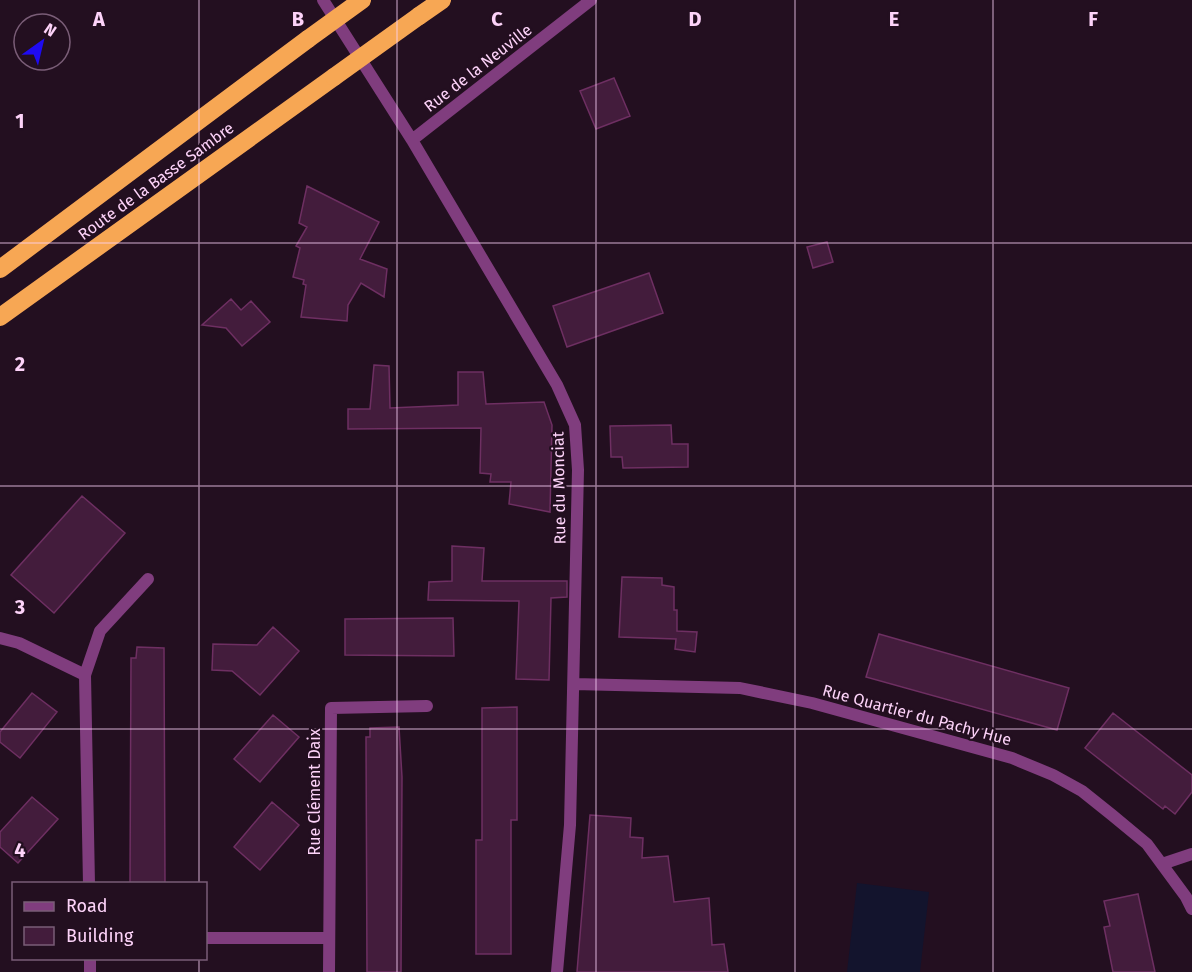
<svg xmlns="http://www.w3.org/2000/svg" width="1192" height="972" font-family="'Fira Sans',sans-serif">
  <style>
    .pitch { fill: #13142d }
    .building { fill: #431c3c; stroke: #6e2f62; stroke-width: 1.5 }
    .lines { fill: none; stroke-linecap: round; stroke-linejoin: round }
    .street { stroke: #803d7e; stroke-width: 12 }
    .highway { stroke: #f7a754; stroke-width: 18 }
    .highway-bridge { stroke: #f7a754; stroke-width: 18 }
    .grid { fill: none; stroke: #fdd3f9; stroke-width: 1.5; stroke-opacity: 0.55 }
    .labels { text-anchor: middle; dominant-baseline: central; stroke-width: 4.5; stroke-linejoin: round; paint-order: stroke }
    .street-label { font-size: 16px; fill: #fdd3f9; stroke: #230f20 }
    .grid-label { font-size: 20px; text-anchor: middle; font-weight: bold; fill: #fdd3f9; stroke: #230f20; stroke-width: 4.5; stroke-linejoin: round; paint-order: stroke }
  </style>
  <rect width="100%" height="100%" fill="#230f20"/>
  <!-- pitch -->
  <path class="pitch" d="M857,883l72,9 -9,80h-73z"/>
  <!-- building -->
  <path class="building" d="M614,78l16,38 -34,13 -16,-38z
    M307,186l72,36 -19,37 27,10 -3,28 -23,-14 -13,22 -1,16 -46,-4 5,-32 -3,-1 1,-4 -11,-3 7,-29 -4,-2 11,-19 -8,-4z
    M827,242l6,20 -20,6 -6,-21z
    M649,273l14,40 -96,34 -14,-41z
    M231,299l10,11 10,-9 19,21 -28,24 -16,-18 -24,-3z
    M374,365l15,1 1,42 68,-3v-33h25l3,32 58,-2 8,23 -2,87 -41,-8 2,-22h-21l1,-8 -11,-1 1,-45 -133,1v-20h22z
    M671,425l1,19h16v23l-65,1 -1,-11h-11l-1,-31z
    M82,496l43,37 -71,80 -43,-38z
    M452,546l32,2 -2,33h85v16l-16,1 -2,82 -33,-1 3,-78 -91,-1 1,-18 23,-1z
    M622,577l40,1v7l12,2v23h3v21l20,1 -2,20 -20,-3 1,-10 -57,-2z
    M453,618l1,38 -109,-1v-36z
    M273,627l26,24 -39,44 -28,-24 -20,-1 1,-26 44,1z
    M879,634l190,54 -12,42 -191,-53z
    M137,647l27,1 1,236h-35l1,-226h5z
    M32,693l25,19 -37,46 -20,-16v-10z
    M517,707v113h-6v134h-35v-114h6v-132z
    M1113,713l79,62v17l-17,22 -10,-8 -2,3 -78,-61z
    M273,715l26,22 -39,45 -26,-23z
    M399,727l3,50 -1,195h-34l-1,-235h4v-9z
    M32,797l26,22 -40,44 -18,-16v-15z
    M272,802l27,23 -39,45 -26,-23z
    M590,815l41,3 -1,19 13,1 -1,20 26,-2 6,46 35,-4 3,47 12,-1 4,28h-151z
    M1138,894l17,78h-42l-9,-45 6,-1 -6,-25z"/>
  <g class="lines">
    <!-- street -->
    <path class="street" d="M323,0l89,140 145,245 18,40 3,45 -8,355 -13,147
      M412,140l179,-140
      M0,638l19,5 66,32 15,-44 48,-52
      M85,675l4,209
      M574,684l166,4 72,15 200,55 41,17 29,16 30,24 35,29 39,53 6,12
      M1162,864l30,-10
      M206,938h123
      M90,972v-14
      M329,972l2,-264 96,-2"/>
    <!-- highway -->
    <path class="highway" d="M419,16l23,-16
      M0,269l308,-230
      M0,317l334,-240"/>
    <!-- highway-bridge -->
    <path class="highway-bridge" d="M308,39l54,-39
      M334,77l85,-61"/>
  </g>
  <!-- grid -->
  <path class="grid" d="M199,0v884M397,0v972M596,0v972M795,0v972M993,0v972M0,243h1192M0,486h1192M0,729h1192M199,958v14"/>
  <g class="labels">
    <!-- street labels -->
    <g class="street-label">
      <text transform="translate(478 68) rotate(-38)">Rue de la Neuville</text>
      <text transform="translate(156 181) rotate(-36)">Route de la Basse Sambre</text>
      <text transform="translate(559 488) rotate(-91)">Rue du Monciat</text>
      <text transform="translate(917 715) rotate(15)">Rue Quartier du Pachy Hue</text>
      <text transform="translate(314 792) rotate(-90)">Rue Clément Daix</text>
    </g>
  </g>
  <g class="grid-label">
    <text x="99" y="26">A</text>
    <text x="298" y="26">B</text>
    <text x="497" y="26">C</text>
    <text x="695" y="26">D</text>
    <text x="894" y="26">E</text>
    <text x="1093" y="26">F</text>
    <text x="20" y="128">1</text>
    <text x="20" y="371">2</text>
    <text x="20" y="614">3</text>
    <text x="20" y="857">4</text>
  </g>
  <!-- legend -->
  <rect x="12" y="882" width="195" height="78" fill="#230f20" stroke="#7a5d77" stroke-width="1.5"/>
  <rect x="24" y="902" width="30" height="9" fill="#803d7e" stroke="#7a5d77" stroke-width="1.5"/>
  <text x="66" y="912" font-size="18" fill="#fdd3f9">Road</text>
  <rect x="24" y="927" width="30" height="18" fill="#431c3c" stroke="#7a5d77" stroke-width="1.5"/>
  <text x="66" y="942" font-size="18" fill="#fdd3f9">Building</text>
  <!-- north arrow -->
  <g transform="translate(42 42) rotate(34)"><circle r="28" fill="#230f20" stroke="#7a5d77" stroke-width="1.5"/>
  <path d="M0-4.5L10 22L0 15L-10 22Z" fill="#1f0bf1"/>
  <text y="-9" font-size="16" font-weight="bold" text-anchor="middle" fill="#fdd3f9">N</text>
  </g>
</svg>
